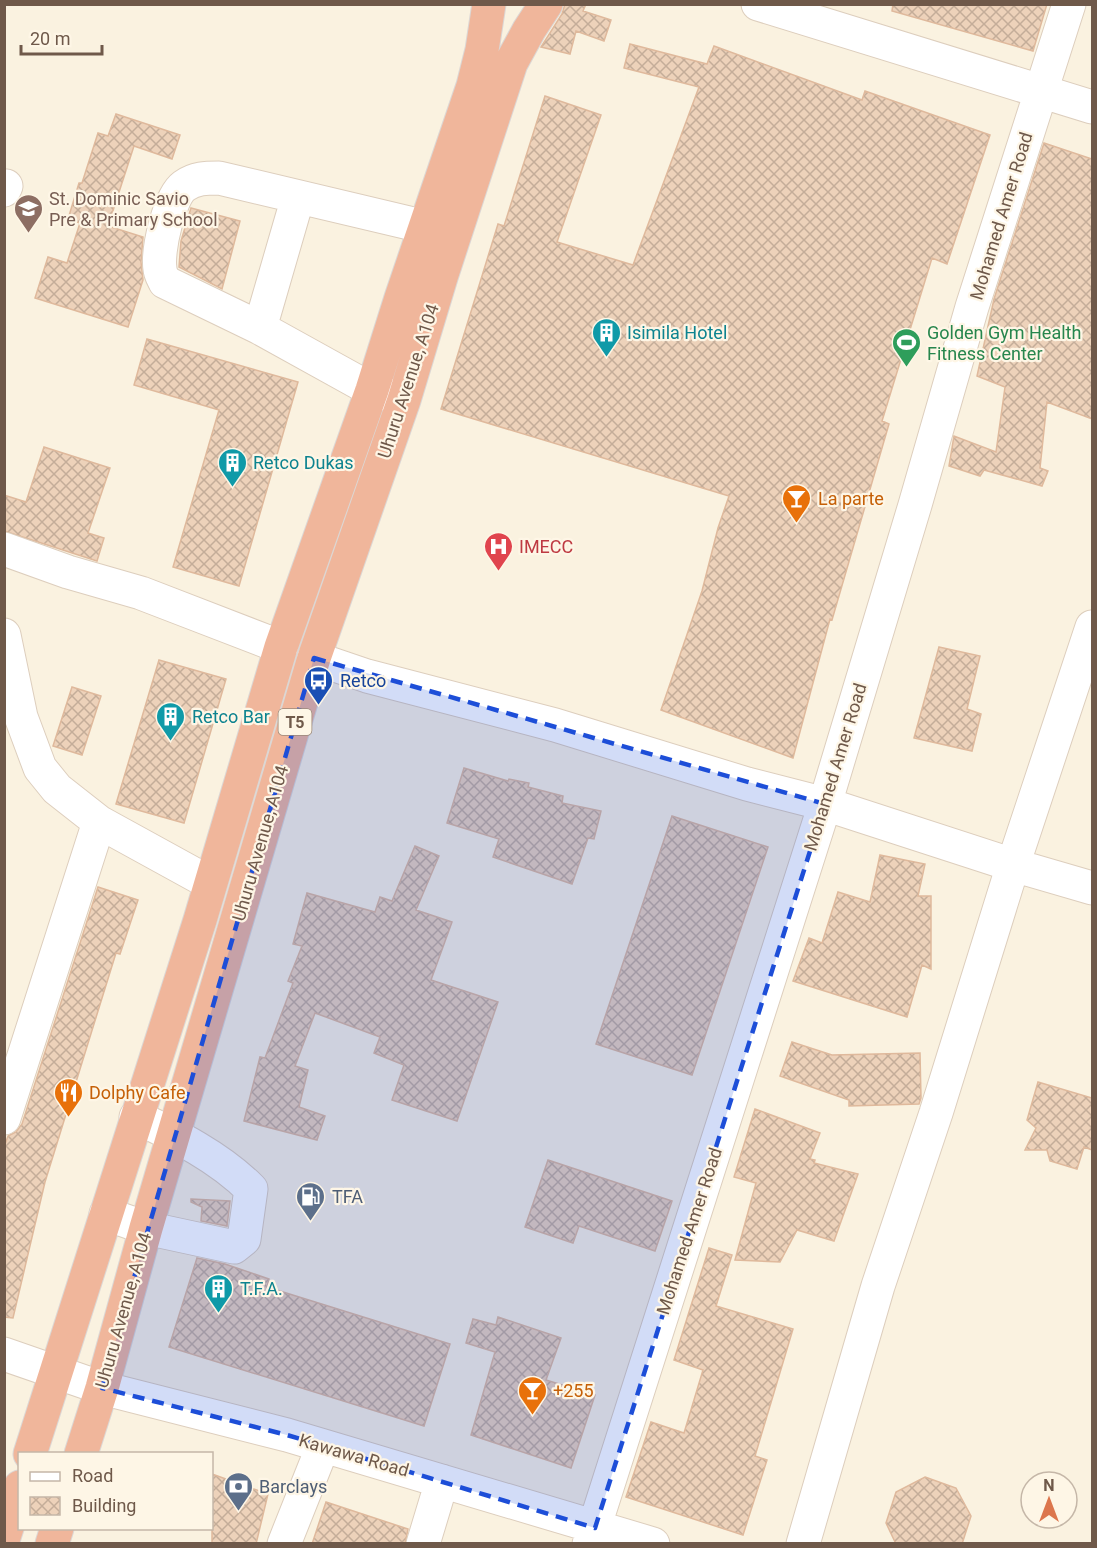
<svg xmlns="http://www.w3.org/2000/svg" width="1097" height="1548" font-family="Roboto,sans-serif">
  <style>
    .building { fill: url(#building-cross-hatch); stroke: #dfb99c; stroke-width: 1.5 }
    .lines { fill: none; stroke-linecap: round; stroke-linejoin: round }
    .minor-casing { stroke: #ddcebd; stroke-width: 35 }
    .highway-casing { stroke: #dcd7d4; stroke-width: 35 }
    .minor { stroke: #fff; stroke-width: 33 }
    .highway { stroke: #f0b69b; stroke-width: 33 }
    .marked { fill: #1d4ed8; fill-opacity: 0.2; stroke: #1d4ed8; stroke-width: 4.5; stroke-dasharray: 12 8; stroke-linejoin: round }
    .labels { text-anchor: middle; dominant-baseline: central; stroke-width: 4.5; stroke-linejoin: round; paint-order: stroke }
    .shield { fill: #fef6e6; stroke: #9a8879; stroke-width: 1.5 }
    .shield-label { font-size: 16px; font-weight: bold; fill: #6f594a }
    .education-label { font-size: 18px; fill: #785e54; stroke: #fef6e6; text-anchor: start }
    .street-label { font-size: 18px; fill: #6f594a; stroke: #fef6e6 }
    .culture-label { font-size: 18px; fill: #0d838f; stroke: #fef6e6; text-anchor: start }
    .leisure-label { font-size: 18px; fill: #27864d; stroke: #fef6e6; text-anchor: start }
    .food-label { font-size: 18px; fill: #c56008; stroke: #fef6e6; text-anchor: start }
    .health-label { font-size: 18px; fill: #be3a42; stroke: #fef6e6; text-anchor: start }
    .transit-label { font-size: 18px; fill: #164399; stroke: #fef6e6; text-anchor: start }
    .service-label { font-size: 18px; fill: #4e5e75; stroke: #fef6e6; text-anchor: start }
  </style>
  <defs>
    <pattern id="building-cross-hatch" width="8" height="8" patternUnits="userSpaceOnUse" patternTransform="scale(1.5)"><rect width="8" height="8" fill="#edd2ba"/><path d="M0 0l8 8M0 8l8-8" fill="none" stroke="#c4ad99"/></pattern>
  </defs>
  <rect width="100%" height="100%" fill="#faf2e0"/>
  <!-- building -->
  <path class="building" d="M565,4h21l-3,7 28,9 -7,21 -28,-10 -6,23 -29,-7 21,-33z
    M893,4h154l-14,47 -141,-40z
    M630,44l77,20 7,-18 148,54 3,-9 125,44 -43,129 -15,-6 -50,163 7,3 -57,196 -2,-1 -37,139 -132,-48 41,-119 16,-63 11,-32 -288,-87 57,-185 6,2 41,-130 56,19 -44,127 76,23 66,-178 -75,-19z
    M116,114l64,21 -8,24 -38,-13 -26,80 35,11 -2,25 2,18 -15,47 -93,-29 13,-41 19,6 13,-40 -12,-4 11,-36h3l16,-50 10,3z
    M1044,143l48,16v260l-45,-17 -7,66 8,3 -6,15 -58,-16 -4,6 -31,-10 5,-30 42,16 9,-65 -28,-11 17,-77z
    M191,208l49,13 -18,68 -43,-22 2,-26z
    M147,339l151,43 -59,204 -66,-19 46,-157 -85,-25z
    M44,447l66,21 -22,65 16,5 -7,23 -93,-30v-36l22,7z
    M939,647l41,9 -13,53 14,5 -9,37 -58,-13z
    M159,660l67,19 -42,144 -68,-19z
    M72,687l29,9 -19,59 -29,-9z
    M464,768l44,13 1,-2 20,4 -1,4 35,9 -1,7 39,8 -7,28 -6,-1 -16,46 -79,-27 6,-18 -52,-16z
    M672,816l96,31 -76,228 -96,-31z
    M415,846l24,10 -23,54 36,12 -21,58 67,22 -41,119 -65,-21 12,-35 -30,-12 6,-16 -65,-24 -20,53 13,4 -9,37 26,9 -8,24 -73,-19 16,-64 5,1 28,-75 -5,-2 14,-35 -9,-2 14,-51 68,19 5,-15 12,4z
    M880,855l45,9 -7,32h13v73l-9,-4 -15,52 -114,-36 16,-43 13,5 16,-51 32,10z
    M98,887l40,13 -18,54 -4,-1 -71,229 -32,136 -9,-1v-170l4,-11 8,-4 6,-8z
    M792,1042l40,13 88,-2 1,45 -2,6 -70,2v-6l-69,-24z
    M1038,1082l54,16v52l-8,-3 -7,22 -27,-8 -3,-11h-22l11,-22 -9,-8z
    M755,1109l65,24 -10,26 5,1 -1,3 44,11 -24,67 -37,-11 -17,32 -45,-2 21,-77 -22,-6z
    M548,1160l124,41 -17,50 -76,-25 -6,17 -48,-16z
    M191,1199l39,2 -3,25 -26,-5 1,-14 -11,-5z
    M709,1248l23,7 -16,51 77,23 -38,127 12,4 -24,75 -117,-38 25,-75 33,11 19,-63 -29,-10z
    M197,1258l28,6 44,15 -2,8 183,57 -26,82 -255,-79z
    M498,1317l63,21 -15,42 49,15 -24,73 -100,-33 24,-83 -29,-9 7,-24 23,6z
    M212,1474l56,20 -12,50h-44z
    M925,1477l31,11 15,28 -9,28h-66l-10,-21 10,-31z
    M326,1502l82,27 -3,15h-93z"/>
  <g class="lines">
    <defs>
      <path id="minor" d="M758,4l334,103
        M4,190l2,-4
        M260,328l38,-131
        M399,398l-27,-8 -112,-62 -95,-46c-2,-4 -5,-9 -5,-13 -3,-18 9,-72 24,-83 11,-8 22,-8 35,-8l207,49
        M4,549l64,23 73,21 140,54
        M4,635l17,82 19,51 17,21 42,33 111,61
        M314,658l53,18 188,49 192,59 78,20 188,61 79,23
        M4,1118l95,-296
        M106,1214l40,14 88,19 10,-8 7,-50c-32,-32 -74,-53 -115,-72
        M4,1354l98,34 185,47 366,109
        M284,1544l39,-98
        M423,1544l19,-63
        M589,1544l236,-740 90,-299 57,-198 97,-303
        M803,1544l75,-258 58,-173 77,-248 79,-238"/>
      <path id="highway" d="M30,1454l170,-534 81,-273 91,-257 29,-92 72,-212 9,-36 7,-46
        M81,1454l21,-66 44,-160 168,-570 90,-258 38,-126 69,-211 18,-33 17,-26
        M4,1537l16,-50
        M52,1544l5,-16"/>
    </defs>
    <!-- minor casing -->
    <use href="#minor" class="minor-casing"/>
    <!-- highway casing -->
    <use href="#highway" class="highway-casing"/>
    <!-- minor -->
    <use href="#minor" class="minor"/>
    <!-- highway -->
    <use href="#highway" class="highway"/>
  </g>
  <!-- marked area -->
  <path class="marked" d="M314,658l511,146 -230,724 -308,-93 -185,-47z"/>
  <!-- icons -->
  <defs>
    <symbol id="school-pin" viewBox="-11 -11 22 30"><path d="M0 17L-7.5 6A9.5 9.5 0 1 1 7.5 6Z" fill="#8d6e63" stroke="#fef6e6"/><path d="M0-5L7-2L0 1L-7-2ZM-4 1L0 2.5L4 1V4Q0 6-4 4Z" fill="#fff"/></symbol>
    <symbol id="building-pin" viewBox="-11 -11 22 30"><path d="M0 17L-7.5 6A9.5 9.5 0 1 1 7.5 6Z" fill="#0f9aa8" stroke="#fef6e6"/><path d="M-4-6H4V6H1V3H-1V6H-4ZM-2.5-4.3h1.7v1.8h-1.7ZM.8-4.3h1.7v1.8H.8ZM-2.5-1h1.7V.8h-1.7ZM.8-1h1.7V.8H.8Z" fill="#fff"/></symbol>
    <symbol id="stadium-pin" viewBox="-11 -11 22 30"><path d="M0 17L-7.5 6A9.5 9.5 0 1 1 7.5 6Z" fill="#2e9e5b" stroke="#fef6e6"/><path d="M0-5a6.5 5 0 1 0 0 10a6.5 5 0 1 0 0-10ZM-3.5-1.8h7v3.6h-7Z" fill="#fff"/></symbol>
    <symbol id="bar-pin" viewBox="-11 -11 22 30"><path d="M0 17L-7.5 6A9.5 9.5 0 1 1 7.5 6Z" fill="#e8710a" stroke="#fef6e6"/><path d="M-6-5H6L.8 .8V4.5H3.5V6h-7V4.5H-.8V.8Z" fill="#fff"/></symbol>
    <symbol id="hospital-pin" viewBox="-11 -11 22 30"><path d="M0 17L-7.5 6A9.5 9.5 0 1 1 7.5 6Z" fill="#e0444e" stroke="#fef6e6"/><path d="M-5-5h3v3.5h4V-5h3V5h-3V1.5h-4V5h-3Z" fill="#fff"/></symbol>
    <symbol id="bus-pin" viewBox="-11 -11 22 30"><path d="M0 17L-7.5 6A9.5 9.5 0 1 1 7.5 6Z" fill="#1a4fb4" stroke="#fef6e6"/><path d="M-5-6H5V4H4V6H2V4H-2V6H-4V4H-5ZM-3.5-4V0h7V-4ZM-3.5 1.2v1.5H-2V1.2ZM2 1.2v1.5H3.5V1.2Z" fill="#fff"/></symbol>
    <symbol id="restaurant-pin" viewBox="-11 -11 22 30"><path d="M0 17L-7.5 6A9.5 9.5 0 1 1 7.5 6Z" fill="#e8710a" stroke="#fef6e6"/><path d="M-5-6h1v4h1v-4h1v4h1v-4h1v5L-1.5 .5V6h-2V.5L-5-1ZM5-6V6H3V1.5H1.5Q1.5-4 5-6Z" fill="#fff"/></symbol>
    <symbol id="fuel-pin" viewBox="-11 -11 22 30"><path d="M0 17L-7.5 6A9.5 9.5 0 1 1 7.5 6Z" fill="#5c6f8a" stroke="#fef6e6"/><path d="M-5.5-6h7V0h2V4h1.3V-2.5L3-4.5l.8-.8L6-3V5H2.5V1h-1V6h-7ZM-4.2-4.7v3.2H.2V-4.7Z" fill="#fff"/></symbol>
    <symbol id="bank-pin" viewBox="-11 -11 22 30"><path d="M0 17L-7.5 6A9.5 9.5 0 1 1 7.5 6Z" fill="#5c6f8a" stroke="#fef6e6"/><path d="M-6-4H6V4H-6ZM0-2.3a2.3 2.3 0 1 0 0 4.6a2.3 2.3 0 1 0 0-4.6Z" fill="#fff"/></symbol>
  </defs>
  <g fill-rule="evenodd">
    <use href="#school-pin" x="12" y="192" width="33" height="45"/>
    <use href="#building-pin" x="590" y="316" width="33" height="45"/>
    <use href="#stadium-pin" x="890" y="326" width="33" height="45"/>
    <use href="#building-pin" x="216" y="446" width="33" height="45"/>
    <use href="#bar-pin" x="780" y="482" width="33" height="45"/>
    <use href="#hospital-pin" x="482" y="530" width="33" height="45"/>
    <use href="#bus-pin" x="302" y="664" width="33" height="45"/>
    <use href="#building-pin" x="154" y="700" width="33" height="45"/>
    <use href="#restaurant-pin" x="52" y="1076" width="33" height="45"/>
    <use href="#fuel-pin" x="294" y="1180" width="33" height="45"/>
    <use href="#building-pin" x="202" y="1272" width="33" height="45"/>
    <use href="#bar-pin" x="516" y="1374" width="33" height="45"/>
    <use href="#bank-pin" x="222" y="1470" width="33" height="45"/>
  </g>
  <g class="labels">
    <!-- shield labels -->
    <rect class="shield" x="278.5" y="709" width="33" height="26" rx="4.5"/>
    <g class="shield-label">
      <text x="295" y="722">T5</text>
    </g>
    <!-- education labels -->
    <g class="education-label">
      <text x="49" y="198">St. Dominic Savio<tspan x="49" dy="21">Pre &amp; Primary School</tspan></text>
    </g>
    <!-- street labels -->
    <g class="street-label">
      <text transform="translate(1001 216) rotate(-73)">Mohamed Amer Road</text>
      <text transform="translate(408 381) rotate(-72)">Uhuru Avenue, A104</text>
      <text transform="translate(835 767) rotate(-73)">Mohamed Amer Road</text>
      <text transform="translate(260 843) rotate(-74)">Uhuru Avenue, A104</text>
      <text transform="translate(689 1231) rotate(-72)">Mohamed Amer Road</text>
      <text transform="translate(123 1310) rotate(-74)">Uhuru Avenue, A104</text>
      <text transform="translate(354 1455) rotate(16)">Kawawa Road</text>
    </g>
    <!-- culture labels -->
    <g class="culture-label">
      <text x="627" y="332">Isimila Hotel</text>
      <text x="253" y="462">Retco Dukas</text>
      <text x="192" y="716">Retco Bar</text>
      <text x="240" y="1288">T.F.A.</text>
    </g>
    <!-- leisure labels -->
    <g class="leisure-label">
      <text x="927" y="332">Golden Gym Health<tspan x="927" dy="21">Fitness Center</tspan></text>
    </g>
    <!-- food labels -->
    <g class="food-label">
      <text x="818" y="498">La parte</text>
      <text x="89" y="1092">Dolphy Cafe</text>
      <text x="553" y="1390">+255</text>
    </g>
    <!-- health labels -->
    <g class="health-label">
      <text x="519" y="546">IMECC</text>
    </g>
    <!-- transit labels -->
    <g class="transit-label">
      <text x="340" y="680">Retco</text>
    </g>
    <!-- service labels -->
    <g class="service-label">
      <text x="332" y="1196">TFA</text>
      <text x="259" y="1486">Barclays</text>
    </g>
  </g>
  <!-- border -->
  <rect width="1097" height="1548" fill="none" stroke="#6f594a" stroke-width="12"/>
  <!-- legend -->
  <rect x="18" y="1452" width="195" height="78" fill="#fef6e6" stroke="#c5b7a8" stroke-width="1.5"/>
  <rect x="30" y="1472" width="30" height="9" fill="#ffffff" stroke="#c5b7a8" stroke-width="1.5"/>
  <text x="72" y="1482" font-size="18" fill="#6f594a">Road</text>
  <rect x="30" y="1497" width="30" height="18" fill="url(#building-cross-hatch)" stroke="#c5b7a8" stroke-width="1.5"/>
  <text x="72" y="1512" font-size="18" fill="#6f594a">Building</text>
  <!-- north arrow -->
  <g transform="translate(1049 1500)"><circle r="28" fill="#fef6e6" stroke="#c5b7a8" stroke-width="1.5"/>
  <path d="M0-4.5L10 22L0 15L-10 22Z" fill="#dc764d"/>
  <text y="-9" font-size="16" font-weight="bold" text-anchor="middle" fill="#6f594a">N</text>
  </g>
  <!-- scale -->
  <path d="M21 45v9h81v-9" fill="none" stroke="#6f594a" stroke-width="3"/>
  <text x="30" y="45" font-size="18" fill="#6f594a" stroke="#fef6e6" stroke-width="4.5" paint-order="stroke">20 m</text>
</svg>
